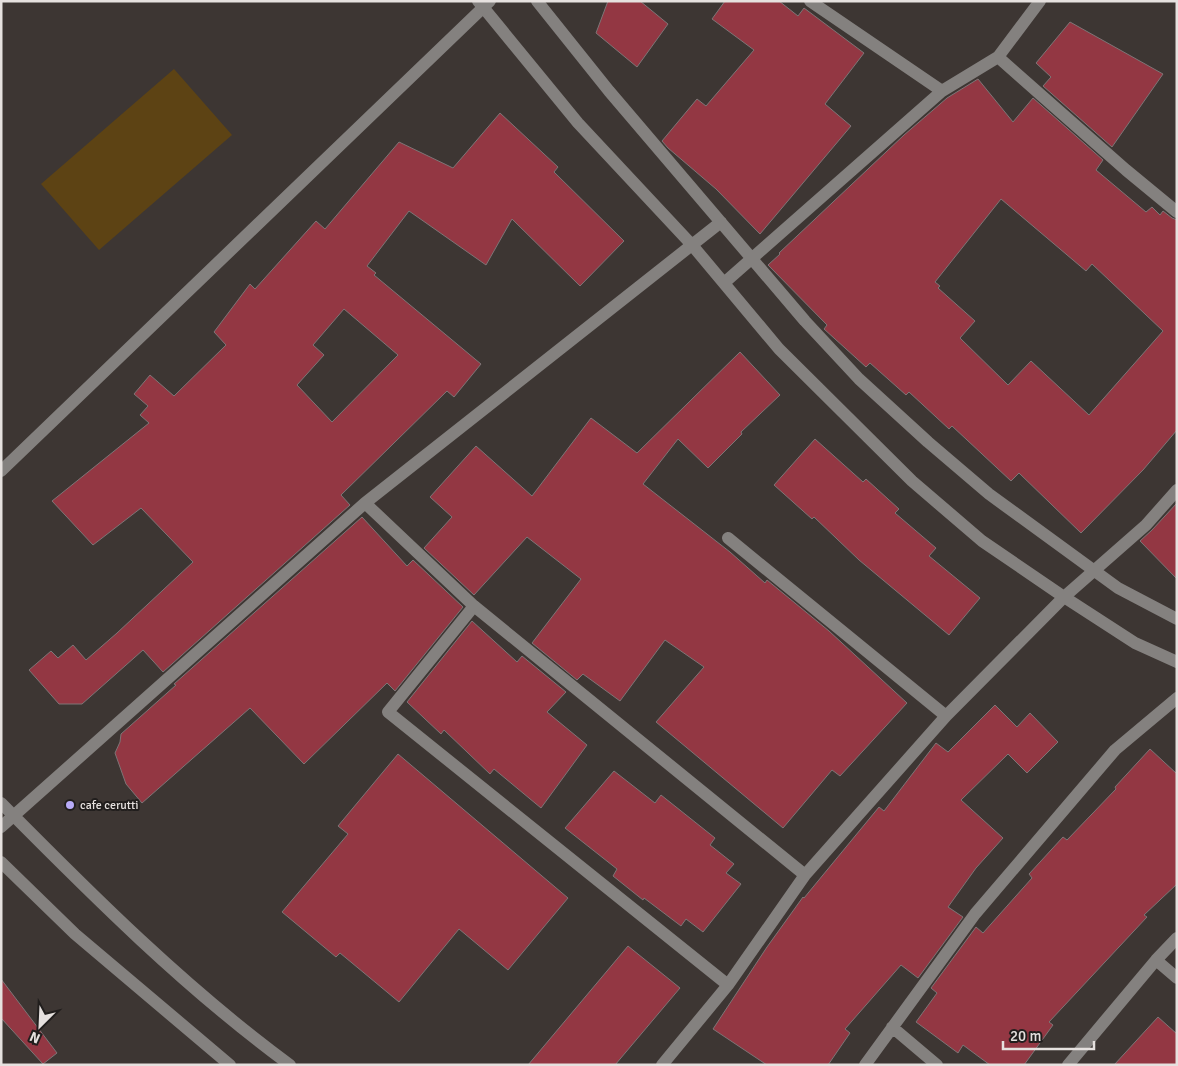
<svg xmlns="http://www.w3.org/2000/svg" width="1178" height="1066" font-family="Signika,sans-serif">
  <style>
    .green { fill: #5d4314 }
    .building { fill: #933743; stroke: #7e7576; fill-rule: evenodd }
    .lines { fill: none; stroke-linecap: round; stroke-linejoin: round }
    .minor { stroke: #84817f; stroke-width: 12 }
    .poi-dot { fill: #b8abf7; stroke: #211e1d; stroke-width: 2 }
    .labels { text-anchor: middle; dominant-baseline: central; stroke-width: 4; stroke-linejoin: round; paint-order: stroke }
    .poi-label { font-size: 12px; fill: #e6e1df; stroke: #211e1d; text-anchor: start }
  </style>
  <rect width="100%" height="100%" fill="#3d3633"/>
  <!-- green -->
  <path class="green" d="M174,69l58,66 -133,115 -58,-66z"/>
  <!-- building -->
  <path class="building" d="M608,1h32l28,23 -31,43 -41,-34z
    M725,1h54l19,15 6,-8 60,45 -39,51 26,22 -91,108 -44,-45 -48,-41 -6,-7 35,-42 9,7 48,-56 -42,-31z
    M1070,22l93,52 -51,73 -69,-61 8,-9 -15,-14z
    M978,79l35,43 20,-24 70,62 -7,10 50,42 6,-5 8,8 3,-4 9,7 5,2v210l-34,40 -62,63 -62,-60 -8,8 -59,-55 -3,3 -40,-37 -3,3 -36,-32 -4,4 -42,-38 3,-4 -59,-60 12,-11 -1,-1 125,-118 43,-37zM1001,199l85,72 6,-7 71,67 -74,84 -58,-54 -23,24 -48,-47 15,-17 -37,-33 2,-2 -5,-4z
    M500,113l58,54 -4,5 70,69 -44,45 -68,-67 -26,46 -77,-54 -42,55 9,7 -2,2 107,89 -27,33 -7,-6 -106,104 9,10 -187,167 -20,-22 -61,54h-23l-30,-34 22,-19 7,7 15,-13 13,15 31,-27 76,-71 -52,-54 -48,37 -41,-44 97,-78 -9,-8 8,-9 -14,-12 16,-19 24,21 52,-51 -12,-13 36,-48 5,5 61,-68 9,8 74,-87 54,26zM344,309l54,46 -66,67 -35,-37 27,-30 -11,-10z
    M740,352l40,43 -39,37 1,2 -34,34 -30,-29 -35,45 87,68 35,31 2,-3 62,51 78,72 -67,73 -8,-6 -49,58 -127,-106 48,-55 -39,-27 -45,61 -37,-27 -6,6 -45,-37 49,-64 -54,-42 -53,58 -50,-47 28,-31 -22,-20 46,-51 56,50 59,-78 46,35z
    M815,439l48,43 3,-3 33,30 -4,4 41,35 -7,8 51,42 -31,37 -90,-75 -45,-43 -2,2 -38,-34z
    M1177,503v76l-37,-38 12,-11z
    M362,517l45,49 6,-6 50,47 -68,84 -8,-8 -83,81 -54,-56 -108,95 -16,-19 -11,-31 5,-11 1,-8 55,-49 -2,-1z
    M472,621l45,41 5,-6 44,36 -19,20 40,33 -46,63 -47,-39 -4,5 -46,-44 -3,4 -34,-32z
    M995,705l22,22 13,-14 28,29 -31,31 -19,-19 -47,46 42,38 -27,30 -28,39 15,10 -45,61 -17,-13 -56,64 5,4 -22,32h-61l-54,-36 54,-82 36,-50 1,1 75,-91 5,4 52,-68 12,9z
    M1150,749l27,25v110l-33,31 3,2 -98,105 4,3 -29,40h-34l-27,-20 -5,8 -42,-31 21,-29 -6,-5 45,-61 7,6 49,-55 -3,-4 34,-37 4,3 49,-51 -1,-2z
    M398,754l170,144 -60,72 -49,-41 -60,73 -59,-49 -4,4 -54,-45 66,-78 -10,-8z
    M614,771l41,32 6,-8 54,43 -5,7 24,19 -8,9 15,11 -38,48 -17,-13 -5,7 -37,-28 -1,2 -30,-24 4,-7 -52,-41z
    M628,946l52,42 -65,77h-87z
    M1,979l56,74 -14,11 -42,-46z
    M1158,1017l19,17v31h-63z"/>
  <g class="lines">
    <!-- minor -->
    <path class="minor" d="M478,1l100,122 114,122 87,104 133,132 70,60 82,56 71,46 42,19
      M537,1l72,90 196,230 54,58 69,63 61,52 129,94 59,31
      M810,1l132,90
      M998,57l128,113 51,42
      M724,283l218,-192 56,-34 42,-56
      M1,471l489,-470
      M365,503l109,103 331,269
      M728,538l218,178
      M474,606l-86,106 340,273
      M1,803c92,93 184,185 289,262
      M1,827l364,-324 356,-281
      M1,862l74,72 155,131
      M1156,960l21,18
      M892,1027l45,38
      M662,1065l66,-80 77,-110 141,-159 118,-119 82,-72 31,-35
      M865,1065l110,-151 140,-164 62,-52
      M1068,1065l88,-105 21,-22"/>
  </g>
  <!-- markers -->
  <circle class="poi-dot" cx="70" cy="805" r="5"/>
  <g class="labels">
    <!-- poi labels -->
    <g class="poi-label">
      <text x="80" y="805">cafe cerutti</text>
    </g>
  </g>
  <!-- border -->
  <rect width="1178" height="1066" fill="none" stroke="#e6e1df" stroke-width="5"/>
  <!-- north arrow -->
  <g transform="translate(40 1026) rotate(204)" stroke="#211e1d" stroke-width="4" paint-order="stroke">
  <path d="M0-4L9 19L0 12L-9 19Z" fill="#e6e1df"/>
  <text y="-8" font-size="14" font-weight="bold" text-anchor="middle" fill="#e6e1df">N</text>
  </g>
  <!-- scale -->
  <path d="M1003 1041v8h91v-8" fill="none" stroke="#e6e1df" stroke-width="2.5"/>
  <text x="1010" y="1041" font-size="15" fill="#e6e1df" stroke="#211e1d" stroke-width="4" paint-order="stroke">20 m</text>
</svg>
